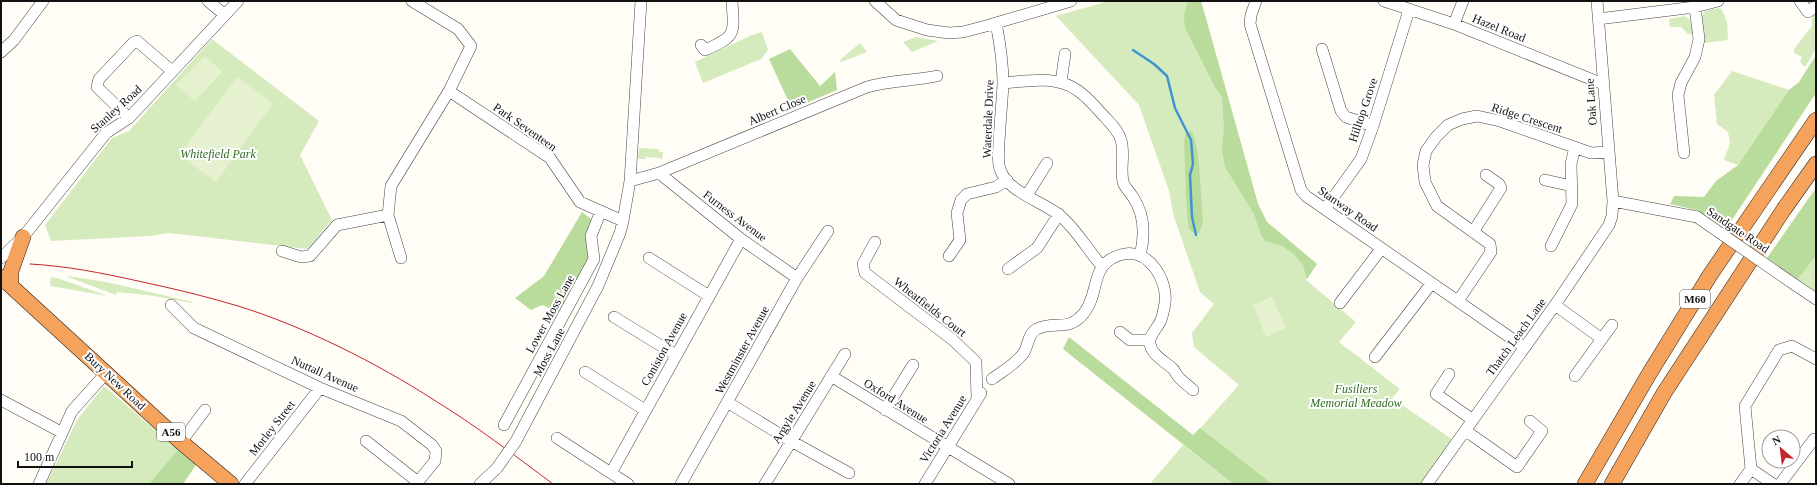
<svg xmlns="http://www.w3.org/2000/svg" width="1817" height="485" font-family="Georgia,serif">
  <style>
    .green { fill: #d5ebbd }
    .forest { fill: #b9dc9c }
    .pitch { fill: #e6f2cf }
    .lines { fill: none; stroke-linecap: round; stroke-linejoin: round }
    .stream { stroke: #3f96cf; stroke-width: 2.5 }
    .minor-casing { stroke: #444; stroke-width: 12 }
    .highway-casing { stroke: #222; stroke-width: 16 }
    .minor { stroke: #fff; stroke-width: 11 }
    .highway { stroke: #f5a25d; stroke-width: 15 }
    .tram { stroke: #c4262e; stroke-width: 1 }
    .minor-bridge-casing { stroke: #444; stroke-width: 12; stroke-linecap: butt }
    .minor-bridge { stroke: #fff; stroke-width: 11 }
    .labels { text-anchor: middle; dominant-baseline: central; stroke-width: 4; stroke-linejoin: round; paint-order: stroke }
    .shield { fill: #fff; stroke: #585858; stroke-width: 1 }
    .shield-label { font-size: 11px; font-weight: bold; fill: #111 }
    .street-label { font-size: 12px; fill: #111; stroke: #fff }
    .park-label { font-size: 12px; font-style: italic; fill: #2f6b1f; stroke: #fff }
  </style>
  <rect width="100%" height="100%" fill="#fffdf5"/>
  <!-- green -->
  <path class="green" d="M1109,1h92l57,203 9,18 50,42 -11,16 50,42 -17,20 61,47 -8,9 61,42 -32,44h-166l-61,-49 45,-50 -45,-38 -2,-14 22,-29 -14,-12 -26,-75 -5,-26 -30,-86 -83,-89z
    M1719,8l3,2 5,12 1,18 -24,3 -3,-26 4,-6z
    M1816,12v37l-11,18 -5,-5 2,-5 -8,-4v-4l18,-23v-11z
    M1685,16l5,4 3,14h-5l-7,-7h-11l-1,-8z
    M762,32l6,18 -7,9 -58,24 -8,-21 57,-27z
    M916,37l22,4 -26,11 -9,-10z
    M212,39l107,82 -19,34 32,65c-10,9 -15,20 -25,29l-138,-16 -19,3 -99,5 -6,-16 67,-87 17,-7z
    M860,43l7,9 -26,10 -1,-2z
    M1732,71l57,19 -51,75 -14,-5 6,-17 -2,-11 -11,-8 -3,-29z
    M639,148l20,1v3h4l-1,7 -3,-1 -13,-1v2h-8z
    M1816,256v37l-19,-13z
    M68,276l38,6 87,20 -1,1 -44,-8 -31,-3 -1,3 -48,-18z
    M51,277l9,2 48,17 -58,-10z
    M104,386l87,75 -18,23h-127l31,-64z
    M1183,445l50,39h-83z"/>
  <!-- forest -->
  <path class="forest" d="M1188,1h13l57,203 9,18 50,42 -10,15 -4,-14 -9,-11 -12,-8 -17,-5 -3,-4 -8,-23 -29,-47 -3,-18 2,-22 -2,-30 -7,-10 -30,-59 -1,-12z
    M790,49l30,37 15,-14 2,18 -45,19 -23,-50z
    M1816,55v38l-90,136 -30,-19 -26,-6 4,-8 30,1 12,-16 22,-16 51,-75 10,-8z
    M1192,131c9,24 8,61 11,87l-1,8 -3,7c-3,0 -6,0 -9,-3 -4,-6 -5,-75 -6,-89l2,-8z
    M1816,188v68l-19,24 -30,-22z
    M582,212l10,8 -2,40 -28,53 -20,-8 -11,5 -16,-12 29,-22z
    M1069,337l124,98 7,-7 72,56h-39l-170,-135z
    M178,450l18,15 -13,19h-34z"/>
  <!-- pitch -->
  <path class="pitch" d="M205,56l17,16 -27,29 -19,-16z
    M237,77l36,26 -57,79 -37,-27z
    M1272,297l14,31 -20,9 -13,-32z"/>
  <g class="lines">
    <!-- stream -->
    <path class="stream" d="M1133,50l21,14 13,12 8,32 16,32 2,24 -3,11 2,42 4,18"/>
    <defs>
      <path id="minor" d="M208,1l17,14
        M875,1l21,19 31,10 22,3 14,-1 23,-6 85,-25
        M1256,1l-5,14 -1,9 51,166 5,6 218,151
        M1384,1l70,23 149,60
        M1800,1l8,11 8,-6
        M1598,19l97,-12 23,-6
        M996,23c4,20 7,41 7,61 -1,19 -3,39 -4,58 0,8 -2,19 1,27 7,23 42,32 59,46 18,14 28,35 43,51
        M1454,24l9,-23
        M701,45l4,5c32,-14 29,-16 27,-49
        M1322,49l19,62 5,6 27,9
        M1,52l13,-12 29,-39
        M1061,82l4,-28
        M1003,83c24,-2 52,-8 74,7 9,6 17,15 24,23 7,8 17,16 20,27 4,14 -1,28 2,42 2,6 7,10 10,15 12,18 12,39 7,59
        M449,91l101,67 30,44 43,19 7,-40 11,-180
        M129,118l-32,-31 2,-8 34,-36 4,-2 35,30
        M1684,153l-6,-58 3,-12 14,-26 4,-18 -4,-32
        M659,173l82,66 56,39
        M1545,180l27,6
        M630,181l29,-8 208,-86c23,-7 47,-6 70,-11
        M1027,195l20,-32
        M1613,201l84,16
        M1325,209l36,-50 12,-33 36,-116
        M1473,232l28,-44 -2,-4 -13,-9
        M875,242l-12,22 2,9 88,67 23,22 1,37
        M1551,246l21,-42 -1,-40 4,-17
        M282,251l19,6 9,-1 27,-31 51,-10
        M949,256l11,-16 -3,-27 4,-13 6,-6 29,-7 11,-7
        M1,258l22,-21 83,-104 23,-15 109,-117
        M401,258l-13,-43 3,-29 58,-95 22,-45 -13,-17 -46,-28
        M649,258l60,38
        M1008,269l29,-21 22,-34
        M1788,280l28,19
        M1458,301l33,-49 -1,-8 -53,-38 -12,-24 -2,-17 3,-14 10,-14 12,-12 14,-6 15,-3 23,5 91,32 17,-1
        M1340,303l41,-54
        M171,305l23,23 126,60 81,33 31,24 4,6 -1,10 -19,23
        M1555,305l47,34
        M614,317l62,38
        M1120,332l10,8h19
        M1375,357l56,-73
        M585,372l60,38
        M1449,374l-13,20 37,26
        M831,376l178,108
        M1575,376l37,-51
        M992,379c11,-8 22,-14 31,-25 6,-8 4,-20 14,-25 17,-9 31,4 47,-16 17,-21 4,-51 40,-59 25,-5 44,26 41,49 -1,5 -2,12 -4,17 -3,8 -13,16 -11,24 2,11 14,17 22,24 3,2 3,5 5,7 4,6 11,10 16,15
        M1,400l60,32
        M727,402l64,39 58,32
        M885,410l28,-45
        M504,425l90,-166 -3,-23 10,-25
        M1466,431l51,36 25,-36 -12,-10
        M557,438l71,46
        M366,441l52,41
        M516,441l82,-155 22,-53 3,-12
        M181,442l24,-32
        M1751,469l22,15
        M611,473l130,-234
        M39,484l33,-73 34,-38
        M245,484l75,-96
        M480,484l17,-16
        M681,484l116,-206 31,-47
        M765,484l80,-130
        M925,484l56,-91
        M1427,484l128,-179 54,-80 3,-9 1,-15 -16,-200
        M1740,484l11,-15 -6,-63 34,-56 13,-4 24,13
        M1780,484l34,-45"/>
      <path id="highway" d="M1,277l180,165 50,42
        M11,285v-14l12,-34
        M1585,484l64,-110 61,-99 106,-155
        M1612,484l52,-91 120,-184 32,-45"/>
    </defs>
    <!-- minor casing -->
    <use href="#minor" class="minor-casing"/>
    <!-- highway casing -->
    <use href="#highway" class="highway-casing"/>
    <!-- minor -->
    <use href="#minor" class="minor"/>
    <!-- highway -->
    <use href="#highway" class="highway"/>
    <!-- tram -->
    <path class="tram" d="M30,264c37,2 72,9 108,17 33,7 67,15 100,25 65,20 139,57 196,94 41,25 80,55 119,84"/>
    <defs>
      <path id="minor-bridge" d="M1697,217l91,63
        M497,468l19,-27"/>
    </defs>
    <!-- minor-bridge casing -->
    <use href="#minor-bridge" class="minor-bridge-casing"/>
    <!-- minor-bridge -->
    <use href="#minor-bridge" class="minor-bridge"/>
  </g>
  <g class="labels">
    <!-- shield labels -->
    <g class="shield">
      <rect x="1680" y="290" width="30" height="18" rx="3"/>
      <rect x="157" y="423" width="28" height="18" rx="3"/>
    </g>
    <g class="shield-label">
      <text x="1695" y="299">M60</text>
      <text x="171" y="432">A56</text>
    </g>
    <!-- street labels -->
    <g class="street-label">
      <text transform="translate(1499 28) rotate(22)">Hazel Road</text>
      <text transform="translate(1591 102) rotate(-94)">Oak Lane</text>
      <text transform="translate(116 109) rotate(-42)">Stanley Road</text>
      <text transform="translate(777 110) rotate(-23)">Albert Close</text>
      <text transform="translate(1363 110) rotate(-71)">Hilltop Grove</text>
      <text transform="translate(1527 118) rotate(18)">Ridge Crescent</text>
      <text transform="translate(988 119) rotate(-88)">Waterdale Drive</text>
      <text transform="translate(525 127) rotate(35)">Park Seventeen</text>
      <text transform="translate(1348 209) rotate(35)">Stanway Road</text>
      <text transform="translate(735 216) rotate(37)">Furness Avenue</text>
      <text transform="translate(1738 230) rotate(34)">Sandgate Road</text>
      <text transform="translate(930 307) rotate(38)">Wheatfields Court</text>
      <text transform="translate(550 314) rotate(-61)">Lower Moss Lane</text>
      <text transform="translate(1516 337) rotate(-54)">Thatch Leach Lane</text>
      <text transform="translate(664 349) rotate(-61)">Coniston Avenue</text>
      <text transform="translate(742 350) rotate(-61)">Westminster Avenue</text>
      <text transform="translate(549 352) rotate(-62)">Moss Lane</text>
      <text transform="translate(325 374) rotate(24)">Nuttall Avenue</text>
      <text transform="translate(115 381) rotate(43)">Bury New Road</text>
      <text transform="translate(896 401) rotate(32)">Oxford Avenue</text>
      <text transform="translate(794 412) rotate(-58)">Argyle Avenue</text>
      <text transform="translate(272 428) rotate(-52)">Morley Street</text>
      <text transform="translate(943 429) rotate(-58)">Victoria Avenue</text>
    </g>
    <!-- park labels -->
    <g class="park-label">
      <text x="218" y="154">Whitefield Park</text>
      <text x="1356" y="389">Fusiliers<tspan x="1356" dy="14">Memorial Meadow</tspan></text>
    </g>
  </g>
  <!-- border -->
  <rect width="1817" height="485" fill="none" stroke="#111111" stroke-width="4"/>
  <!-- north arrow -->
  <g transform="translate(1781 449) rotate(332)"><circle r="19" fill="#ffffff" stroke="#a0a0a0"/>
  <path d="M0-3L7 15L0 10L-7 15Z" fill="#c4262e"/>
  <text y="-6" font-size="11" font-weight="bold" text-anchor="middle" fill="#111111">N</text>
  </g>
  <!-- scale -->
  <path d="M18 461v6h114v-6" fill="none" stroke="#111111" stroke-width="2"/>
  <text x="24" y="461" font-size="12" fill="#111111" stroke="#ffffff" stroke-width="3" paint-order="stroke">100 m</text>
</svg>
